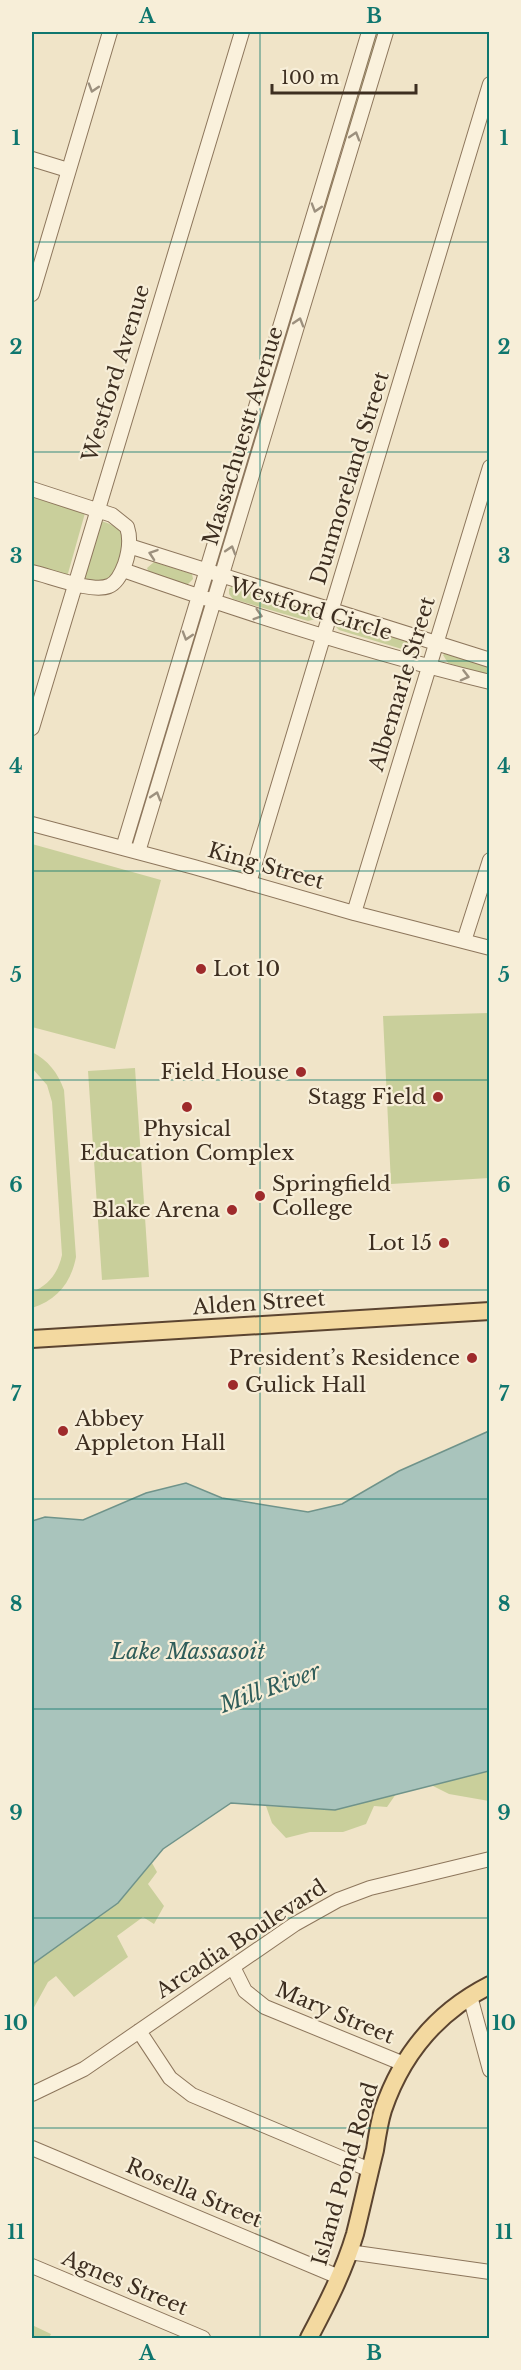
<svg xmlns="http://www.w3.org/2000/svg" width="521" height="2370" font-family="'Libre Baskerville',serif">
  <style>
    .green { fill: #c9cf9b }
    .water { fill: #a9c4bc; stroke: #6f938a; stroke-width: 1.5 }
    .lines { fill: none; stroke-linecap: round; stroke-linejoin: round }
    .minor-casing { stroke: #8d765c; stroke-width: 16 }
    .major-casing { stroke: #5b4430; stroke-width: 20 }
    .minor { stroke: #faf1dc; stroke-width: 14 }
    .major { stroke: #f3d9a0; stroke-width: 16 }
    .oneway { stroke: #9c907e }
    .grid { fill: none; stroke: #0f766e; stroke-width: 1.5; stroke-opacity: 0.55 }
    .poi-dot { fill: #9e2a2b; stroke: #f7eed8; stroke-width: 2 }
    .labels { text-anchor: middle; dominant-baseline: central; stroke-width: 4.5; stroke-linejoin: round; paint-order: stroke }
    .street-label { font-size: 21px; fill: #3d2e20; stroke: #f7eed8 }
    .poi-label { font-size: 21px; fill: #3d2e20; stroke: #f7eed8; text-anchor: end }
    .water-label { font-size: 22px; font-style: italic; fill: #2f5d5a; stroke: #f7eed8 }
    .neatline { fill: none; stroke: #0f766e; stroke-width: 2 }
    .grid-label { font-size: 20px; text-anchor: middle; font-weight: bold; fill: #0f766e }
  </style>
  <rect width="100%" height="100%" fill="#f0e4c8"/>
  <!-- green -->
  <path class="green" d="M374,32h6l-35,110 -3,-3z
    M336,167l2,4 -53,176 -2,1 -2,-2 53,-178z
    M274,372l2,2 -56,189 -3,1 -1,-2z
    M32,497l53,16 -18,64 -35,-11z
    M101,521c18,5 24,14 32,30l-24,28 -12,2 -13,-2z
    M154,562l38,12 1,5 -6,6 -38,-12 -2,-5z
    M232,586l82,25 2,8 -8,2 -75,-22 -4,-5v-5z
    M202,607h3l-28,100 -3,1 -2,-3z
    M339,619l82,25v4l-6,5 -76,-23 -4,-4z
    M446,652l43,10v14l-41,-13 -5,-8z
    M166,724l6,2 -36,111 -2,-3z
    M32,844l129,36 -46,169 -83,-22z
    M489,1013v165l-98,6 -8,-168z
    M32,1052c16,8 26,21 32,38l12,167c-5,26 -19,43 -44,51v-16c17,-7 26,-19 30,-37l-10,-153 -5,-17 -15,-17z
    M135,1068l14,209 -47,3 -14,-209z
    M489,1771v30l-40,-7 -18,-9z
    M396,1794l-9,13 -13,-1 -8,18 -23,8h-33l-24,6 -14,-15 -6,-17 69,4z
    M152,1863l5,9 -9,12 16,22 -10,18 -11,-7 -26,19 11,21 -54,40 -18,-21 -8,6 -16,29v-43l2,-5 84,-60z
    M32,2325l19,9 -2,4h-17z"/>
  <!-- water -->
  <path class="water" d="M489,1431v340l-154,39 -104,-7 -68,46 -45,54 -84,60 -2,5v-447l13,-4 38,3 63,-27 40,-10 36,15 86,14 34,-8 57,-33z"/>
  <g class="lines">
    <defs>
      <path id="minor" d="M32,159l36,11
        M32,294l78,-262
        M32,489l80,26 15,12c4,12 2,25 -2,37 -3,8 -8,19 -16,22 -17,7 -59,-10 -77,-14
        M129,546l361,114
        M123,570c119,42 244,82 367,112
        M32,728l210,-696
        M32,824l162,43 160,46 136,35
        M123,848l246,-816
        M138,852l248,-820
        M249,883l241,-799
        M354,913l136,-446
        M464,941l26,-81
        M233,1967l12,24 20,16 139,57
        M470,1996l20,74
        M139,2031l31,47 22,17 178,75
        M32,2094l52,-25 211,-145 43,-24 32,-12 120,-29
        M32,2148l307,129
        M349,2252l141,20
        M32,2266l171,72"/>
      <path id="major" d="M32,1339l458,-28
        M309,2338c18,-34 35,-67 46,-104 7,-28 13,-56 20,-84 2,-13 4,-27 8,-40 19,-56 54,-98 107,-125"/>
    </defs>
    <!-- minor casing -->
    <use href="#minor" class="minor-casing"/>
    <!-- major casing -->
    <use href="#major" class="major-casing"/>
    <!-- minor -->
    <use href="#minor" class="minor"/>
    <!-- major -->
    <use href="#major" class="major"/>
  </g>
  <!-- one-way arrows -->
  <defs><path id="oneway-chevron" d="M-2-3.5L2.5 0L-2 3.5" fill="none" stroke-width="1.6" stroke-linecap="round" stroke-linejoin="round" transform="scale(1.5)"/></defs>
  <g class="oneway">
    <use href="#oneway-chevron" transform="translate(93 88) rotate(107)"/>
    <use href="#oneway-chevron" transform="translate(355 136) rotate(-73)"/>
    <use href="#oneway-chevron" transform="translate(316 208) rotate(107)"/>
    <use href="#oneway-chevron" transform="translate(299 322) rotate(-73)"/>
    <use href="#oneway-chevron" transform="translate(231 550) rotate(-73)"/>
    <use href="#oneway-chevron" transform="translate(153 554) rotate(-161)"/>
    <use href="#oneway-chevron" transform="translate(258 615) rotate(17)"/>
    <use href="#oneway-chevron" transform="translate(187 636) rotate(107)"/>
    <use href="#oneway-chevron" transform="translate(465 676) rotate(14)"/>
    <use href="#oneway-chevron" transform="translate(156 796) rotate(-73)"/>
  </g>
  <!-- grid -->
  <path class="grid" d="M260,32v2306M32,242h458M32,452h458M32,661h458M32,871h458M32,1080h458M32,1290h458M32,1499h458M32,1709h458M32,1918h458M32,2128h458"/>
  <!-- markers -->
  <g class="poi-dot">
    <circle cx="201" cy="969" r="6"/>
    <circle cx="301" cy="1072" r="6"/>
    <circle cx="438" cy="1097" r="6"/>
    <circle cx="187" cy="1107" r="6"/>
    <circle cx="260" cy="1196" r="6"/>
    <circle cx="232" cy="1210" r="6"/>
    <circle cx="444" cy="1243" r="6"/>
    <circle cx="472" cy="1358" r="6"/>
    <circle cx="233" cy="1385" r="6"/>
    <circle cx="63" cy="1431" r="6"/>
  </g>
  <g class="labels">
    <!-- street labels -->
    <g class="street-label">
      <text transform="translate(116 373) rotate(-73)">Westford Avenue</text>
      <text transform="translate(243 436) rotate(-73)">Massachuestt Avenue</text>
      <text transform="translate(350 478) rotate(-73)">Dunmoreland Street</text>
      <text transform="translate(311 609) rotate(17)">Westford Circle</text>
      <text transform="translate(402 684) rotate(-73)">Albemarle Street</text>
      <text transform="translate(266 866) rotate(16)">King Street</text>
      <text transform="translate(259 1303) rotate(-4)">Alden Street</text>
      <text transform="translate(241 1939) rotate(-33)">Arcadia Boulevard</text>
      <text transform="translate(335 2013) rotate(23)">Mary Street</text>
      <text transform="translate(345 2174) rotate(-74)">Island Pond Road</text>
      <text transform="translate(194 2193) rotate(23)">Rosella Street</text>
      <text transform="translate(125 2283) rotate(23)">Agnes Street</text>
    </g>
    <!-- poi labels -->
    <g class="poi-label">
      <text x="213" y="969" text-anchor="start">Lot 10</text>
      <text x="289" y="1072">Field House</text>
      <text x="426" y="1097">Stagg Field</text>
      <text x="187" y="1129" text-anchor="middle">Physical<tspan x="187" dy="24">Education Complex</tspan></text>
      <text x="272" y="1184" text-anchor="start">Springfield<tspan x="272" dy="24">College</tspan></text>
      <text x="220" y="1210">Blake Arena</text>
      <text x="432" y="1243">Lot 15</text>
      <text x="460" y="1358">President’s Residence</text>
      <text x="245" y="1385" text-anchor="start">Gulick Hall</text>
      <text x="75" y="1419" text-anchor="start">Abbey<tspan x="75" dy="24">Appleton Hall</tspan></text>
    </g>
    <!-- water labels -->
    <g class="water-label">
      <text x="188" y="1651">Lake Massasoit</text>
      <text transform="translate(270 1688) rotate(-20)">Mill River</text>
    </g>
  </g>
  <!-- border -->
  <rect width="521" height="2370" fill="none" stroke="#f7eed8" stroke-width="66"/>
  <!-- scale -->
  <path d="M272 84v9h144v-9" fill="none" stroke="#3d2e20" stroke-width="3"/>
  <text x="281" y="84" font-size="18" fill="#3d2e20" stroke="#f7eed8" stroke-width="4.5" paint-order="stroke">100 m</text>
  <rect x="33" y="33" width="455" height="2304" class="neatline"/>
  <g class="grid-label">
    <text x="147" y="23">A</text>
    <text x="374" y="23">B</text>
    <text x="16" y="145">1</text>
    <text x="504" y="145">1</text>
    <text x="16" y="354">2</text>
    <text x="504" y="354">2</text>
    <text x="16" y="563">3</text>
    <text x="504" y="563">3</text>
    <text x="16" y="773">4</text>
    <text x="504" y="773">4</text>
    <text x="16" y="982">5</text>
    <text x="504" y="982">5</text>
    <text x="16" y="1192">6</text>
    <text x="504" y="1192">6</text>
    <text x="16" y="1401">7</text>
    <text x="504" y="1401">7</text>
    <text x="16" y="1611">8</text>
    <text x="504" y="1611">8</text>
    <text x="16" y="1820">9</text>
    <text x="504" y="1820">9</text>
    <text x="16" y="2030">10</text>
    <text x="504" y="2030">10</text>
    <text x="16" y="2239">11</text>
    <text x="504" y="2239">11</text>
    <text x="147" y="2360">A</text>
    <text x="374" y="2360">B</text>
  </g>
</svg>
